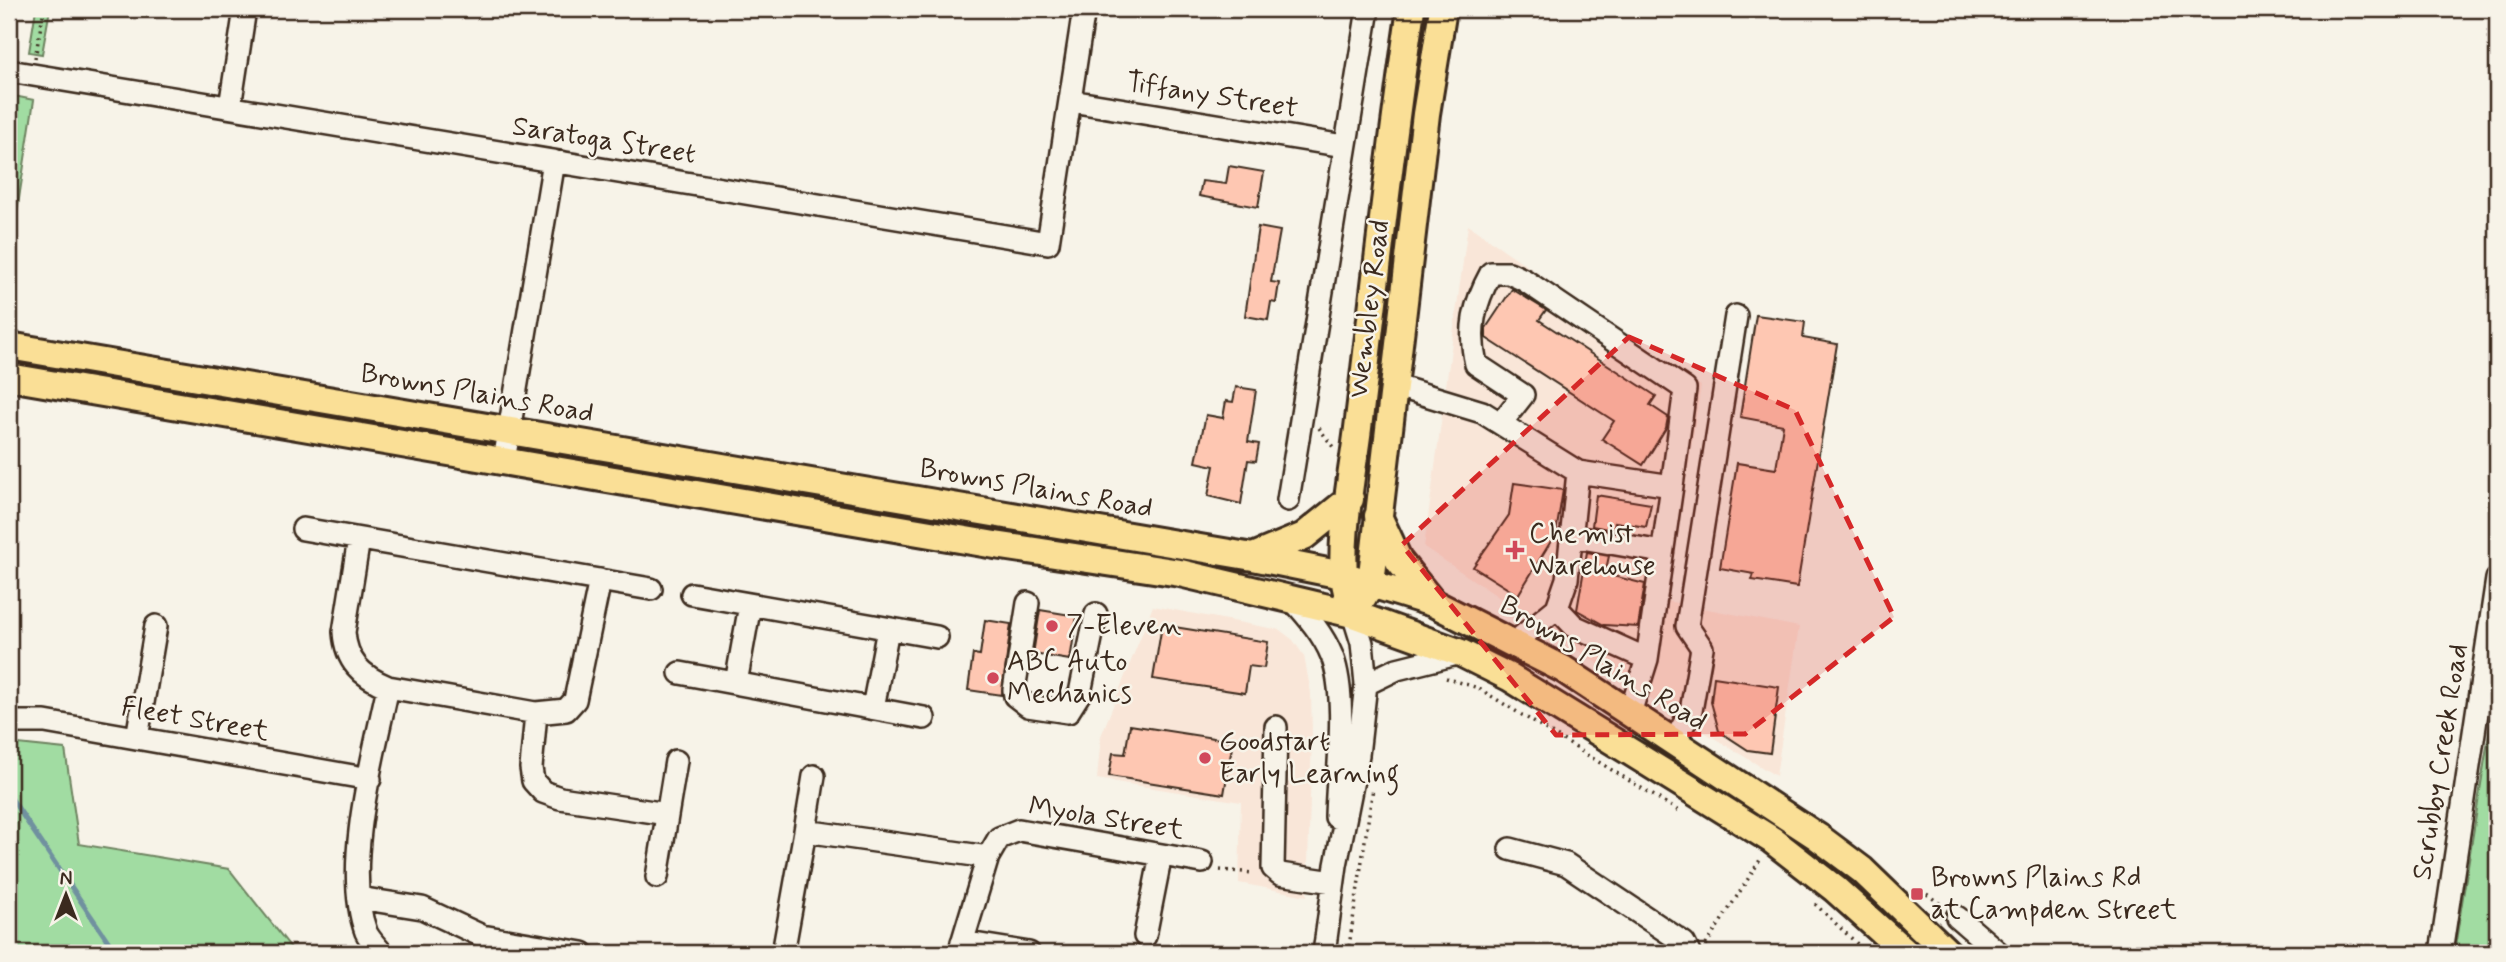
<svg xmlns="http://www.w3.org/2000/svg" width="2506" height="962" font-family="Mynerve,sans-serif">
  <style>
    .built { fill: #f9e6d8 }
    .green { fill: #a1dca2; stroke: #6e8360; stroke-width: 2 }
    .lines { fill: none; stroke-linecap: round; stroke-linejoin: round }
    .stream { stroke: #70919f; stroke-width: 5 }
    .building { fill: #fec7b2; stroke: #3b2a1e; stroke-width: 2 }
    .minor-casing { stroke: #3b2a1e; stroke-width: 26 }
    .major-casing { stroke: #3b2a1e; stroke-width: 32 }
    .path { stroke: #3b2a1e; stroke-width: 3.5; stroke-dasharray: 2 5; stroke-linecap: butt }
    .minor { stroke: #f7f3e8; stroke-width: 21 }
    .major { stroke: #fadf96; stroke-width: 26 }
    .marked { fill: #d62828; fill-opacity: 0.2; stroke: #d62828; stroke-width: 5; stroke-dasharray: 14 9; stroke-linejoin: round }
    .poi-dot { fill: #d1495b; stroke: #f7f3e8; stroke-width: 2.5 }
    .labels { text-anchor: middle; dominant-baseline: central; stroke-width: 5; stroke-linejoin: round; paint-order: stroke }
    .street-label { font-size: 28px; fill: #3b2a1e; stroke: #f7f3e8 }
    .poi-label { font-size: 28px; fill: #3b2a1e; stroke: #f7f3e8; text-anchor: start }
  </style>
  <rect width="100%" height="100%" fill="#f7f3e8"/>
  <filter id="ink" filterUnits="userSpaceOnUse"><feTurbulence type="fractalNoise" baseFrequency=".0143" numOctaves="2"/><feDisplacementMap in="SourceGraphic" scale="14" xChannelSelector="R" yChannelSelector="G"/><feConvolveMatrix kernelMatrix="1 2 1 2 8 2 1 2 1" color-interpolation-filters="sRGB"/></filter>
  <g filter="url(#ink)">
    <!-- built -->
    <path class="built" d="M1468,225l233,161 -34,215 132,26 -23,149 -124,-76 -228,-153z
      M1153,606l127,24 13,10 11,16 7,37 1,42 -5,161 -68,-13 2,-81 -144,-23 4,-43z"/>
    <!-- green -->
    <path class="green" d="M36,9h14l-8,45 -13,-2z
      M9,95l25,5 -25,164z
      M2497,684v269h-43z
      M18,744l47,5 14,95 150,25 66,84h-286v-208z"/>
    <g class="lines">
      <!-- stream -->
      <path class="stream" d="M9,795l107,158"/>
    </g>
    <!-- building -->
    <path class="building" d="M1229,166l35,6 -6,35 -59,-11 3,-15 24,3z
      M1258,227l22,4 -9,51 8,1 -3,20 -5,-1 -3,18 -23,-4z
      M1512,289l34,21 -7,10 117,76 -6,9 18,12 -2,11 -23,37 -41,-26 12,-18 -128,-83v-10z
      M1756,315l49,7 -2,16 34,6 -40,243 -45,-7 2,-6 -34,-6 17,-105 39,6 7,-44 -43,-8z
      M1236,387l20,3 -8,52 11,2 -3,17 -8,-1 -7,44 -33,-8 6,-30 -18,-4 10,-47 17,3 3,-17 7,1z
      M1514,483l49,7 -7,43 -38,62 -45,-28 36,-52z
      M1596,495l55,9 -5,23 -31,-5 -2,8 -21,-4z
      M1587,552l22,4 -4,18 40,10 -7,43 -34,-2 -27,-15z
      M1040,610l37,6 -7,44 -37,-6z
      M985,620l26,4 -9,71 -34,-5 5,-36 7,1z
      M1162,625l106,17 -4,26 -15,-2 -4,27 -92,-14z
      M1714,677l65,10 -9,66 -22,-3 -29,-19 -8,-29z
      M1130,725l103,16 -9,53 -115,-18 4,-23 12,1z"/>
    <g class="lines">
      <defs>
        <path id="minor" d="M9,71l1039,172 36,-234
          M1071,101l273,45
          M230,107l15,-98
          M1393,385l89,27 96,60 -11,107 -10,29 -42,34
          M1501,423l22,-28 -47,-31c-8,-34 -2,-60 15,-91h18l15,7 161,109 -13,97
          M504,461l50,-300
          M1288,500l80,-491
          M303,529l348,60
          M1570,536l92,16
          M359,539l-15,93c2,29 17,44 44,55l148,26 30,-3 9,-10 25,-120
          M692,594l245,43
          M1292,599c16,18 31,35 40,57 16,42 5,115 4,161
          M1028,603l-14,87 1,6 13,10 40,6 12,-19 16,-79
          M1557,608l17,18 73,33 25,-173 -94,-14
          M680,673l244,45
          M736,683l14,-78
          M1366,684l31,-15 64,-16
          M873,708l15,-79
          M536,713l-5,55 2,13 10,11 17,6 107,16
          M1630,713l17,-54
          M9,722h36l325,57
          M1276,727l-3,141 7,6 53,8
          M137,738l19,-112
          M1674,742l17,-31 11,-63 -15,-22 49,-310
          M805,831l9,-55
          M1510,849l56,15 118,79 5,10
          M657,877l19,-116
          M359,898l63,10 60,28 101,17
          M1957,917l42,36
          M1145,936l16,-81
          M962,942l67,11
          M382,953c-5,-6 -13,-14 -16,-21 -24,-65 8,-178 22,-245
          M783,953l22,-122 183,26
          M959,953l29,-96 11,-19 20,-8 183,32
          M1324,953l12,-88 22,-110 8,-71 -4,-41 -9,-29
          M2441,953l56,-374"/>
        <path id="major" d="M9,346l1244,211 89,18 91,28 130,66 255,168 44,33 86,83
          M9,377l986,168 185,28 173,41 108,39 48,24 120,74 143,89 63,49 71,64
          M1378,516l21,45 34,42
          M1253,557l51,-21 46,-37
          M1347,592c-11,-40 6,-121 11,-164 17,-140 32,-280 53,-419
          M1363,597l8,-14 55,-469 17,-105"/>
      </defs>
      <!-- minor casing -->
      <use href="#minor" class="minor-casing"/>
      <!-- major casing -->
      <use href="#major" class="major-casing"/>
      <!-- path -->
      <path class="path" d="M35,58l9,-49
        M1319,428l14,19
        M1446,678l32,10 204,125
        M1220,870l34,3
        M1921,890l21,15
        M1815,904l52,49
        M9,943l10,10
        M1706,945l54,-85
        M1348,953l25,-165"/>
      <!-- minor -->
      <use href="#minor" class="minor"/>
      <!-- major -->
      <use href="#major" class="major"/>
    </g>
  </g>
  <!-- marked area -->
  <path class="marked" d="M1629,337l166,73 99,207 -149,117 -189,1 -154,-190z"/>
  <!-- markers -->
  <g class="poi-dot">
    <path d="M1511.5 539.5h7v7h7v7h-7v7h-7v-7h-7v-7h7z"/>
    <circle cx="1052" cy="626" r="7"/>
    <circle cx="993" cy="678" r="7"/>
    <circle cx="1205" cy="758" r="7"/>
    <rect x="1910" y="887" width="14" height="14" rx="3.5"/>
  </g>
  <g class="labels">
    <!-- street labels -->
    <g class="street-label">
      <text transform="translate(1212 96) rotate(9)">Tiffany Street</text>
      <text transform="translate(604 141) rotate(9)">Saratoga Street</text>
      <text transform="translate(1370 309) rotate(-83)">Wembley Road</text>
      <text transform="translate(477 394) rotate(10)">Browns Plains Road</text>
      <text transform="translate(1036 489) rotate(10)">Browns Plains Road</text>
      <text transform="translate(1603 664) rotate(31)">Browns Plains Road</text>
      <text transform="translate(195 720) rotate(10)">Fleet Street</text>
      <text transform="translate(2441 762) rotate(-81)">Scrubby Creek Road</text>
      <text transform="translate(1106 819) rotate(9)">Myola Street</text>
    </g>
    <!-- poi labels -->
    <g class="poi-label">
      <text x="1529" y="534">Chemist<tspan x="1529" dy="32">Warehouse</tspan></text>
      <text x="1066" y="626">7-Eleven</text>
      <text x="1007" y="662">ABC Auto<tspan x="1007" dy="32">Mechanics</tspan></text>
      <text x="1219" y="742">Goodstart<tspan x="1219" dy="32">Early Learning</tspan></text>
      <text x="1931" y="878">Browns Plains Rd<tspan x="1931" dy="32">at Campden Street</tspan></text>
    </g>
  </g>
  <!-- margin -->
  <rect width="2506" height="962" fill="none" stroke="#f7f3e8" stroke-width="35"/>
  <rect x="18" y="18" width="2471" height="927" fill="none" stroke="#3b2a1e" stroke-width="2.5" filter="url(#ink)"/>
  <!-- north arrow -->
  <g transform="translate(66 895)" stroke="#f7f3e8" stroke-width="5" paint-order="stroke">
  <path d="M0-5L12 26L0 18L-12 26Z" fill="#3b2a1e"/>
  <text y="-10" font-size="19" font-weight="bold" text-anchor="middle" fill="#3b2a1e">N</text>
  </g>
</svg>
